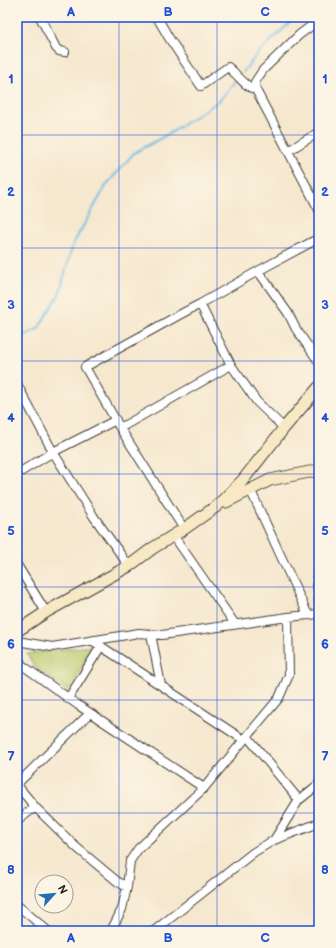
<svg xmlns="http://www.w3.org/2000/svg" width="336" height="948" font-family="'Balsamiq Sans',sans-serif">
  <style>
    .green { fill: #bacb6e; stroke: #6b7445 }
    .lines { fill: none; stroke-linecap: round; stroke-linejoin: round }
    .stream { stroke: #68b8e3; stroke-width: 2 }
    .minor-casing { stroke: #3d3b37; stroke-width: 10 }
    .secondary-casing { stroke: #3d3b37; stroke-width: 13 }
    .minor { stroke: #fff; stroke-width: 8 }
    .secondary { stroke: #f8e8c3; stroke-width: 11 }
    .grid { fill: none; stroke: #1d4ed8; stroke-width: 1; stroke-opacity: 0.55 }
    .neatline { fill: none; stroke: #1d4ed8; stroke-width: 1.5 }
    .grid-label { font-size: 13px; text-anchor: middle; font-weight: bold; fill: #1d4ed8 }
  </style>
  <rect width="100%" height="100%" fill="#fcf5e5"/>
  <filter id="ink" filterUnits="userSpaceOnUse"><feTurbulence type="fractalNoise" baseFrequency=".025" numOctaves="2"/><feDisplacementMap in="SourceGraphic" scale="8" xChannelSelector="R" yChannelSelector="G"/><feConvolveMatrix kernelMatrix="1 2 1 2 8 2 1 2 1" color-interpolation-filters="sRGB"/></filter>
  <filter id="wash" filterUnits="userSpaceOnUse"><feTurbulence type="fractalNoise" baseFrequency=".012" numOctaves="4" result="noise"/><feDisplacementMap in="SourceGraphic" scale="16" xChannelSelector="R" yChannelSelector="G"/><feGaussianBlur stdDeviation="0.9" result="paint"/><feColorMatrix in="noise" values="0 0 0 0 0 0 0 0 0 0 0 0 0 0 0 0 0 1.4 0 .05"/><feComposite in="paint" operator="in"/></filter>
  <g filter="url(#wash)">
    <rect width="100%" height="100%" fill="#f6e8cf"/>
    <!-- green -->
    <path class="green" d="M90,646l3,4 -25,42 -34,-26 -7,-12z"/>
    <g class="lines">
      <!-- stream -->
      <path class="stream" d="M243,72l15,-19 38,-36
        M17,339l21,-10 21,-34 14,-51 34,-60 27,-31 38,-21 48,-32 15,-19"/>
    </g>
  </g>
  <g filter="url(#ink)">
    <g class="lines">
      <defs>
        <path id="minor" d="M40,17l16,31 3,3 6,1
          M155,17l3,2 11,19 32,48 27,-19c9,7 17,20 28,23
          M319,20l-20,15 -36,35 -8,12 1,8 63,120
          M288,151l31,-19
          M258,271l30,42 8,16 23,33
          M231,365l26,37 27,26
          M17,384l36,68 41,65 35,49
          M120,428l111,-63 -31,-61
          M17,474l36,-22 63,-32
          M250,489l58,126
          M184,529l-64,-101 -35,-61 94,-52 21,-11 58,-33 61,-33
          M173,535l62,89
          M17,565l29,47
          M319,566l-2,14 2,23
          M151,634l10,51
          M17,641l35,6 87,-14 23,2 126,-18 31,-3
          M93,641l151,99
          M17,656l5,9 56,40 126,83 -66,61 -8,12 -3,26 -5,22 -11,22
          M68,699l33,-53
          M247,736l52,64
          M17,784l73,-71
          M17,785l18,22 41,40 42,35 9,5
          M204,788l75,-90 10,-23 -1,-58
          M17,821l18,-14
          M274,840l25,-40 20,-16
          M17,905l31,26
          M154,931l100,-79 20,-12 45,-17"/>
        <path id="secondary" d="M226,502l44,-22 49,-10
          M17,631l29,-19 83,-46 24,-18 31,-19 33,-23 26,-26 41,-52 35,-41"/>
      </defs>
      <!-- minor casing -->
      <use href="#minor" class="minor-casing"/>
      <!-- secondary casing -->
      <use href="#secondary" class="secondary-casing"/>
      <!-- minor -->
      <use href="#minor" class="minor"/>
      <!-- secondary -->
      <use href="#secondary" class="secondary"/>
    </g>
  </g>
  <!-- grid -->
  <path class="grid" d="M119,17v914M217,17v914M17,135h302M17,248h302M17,361h302M17,474h302M17,587h302M17,700h302M17,813h302"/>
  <!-- margin -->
  <rect width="336" height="948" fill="none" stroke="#fcf5e5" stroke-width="44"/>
  <!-- north arrow -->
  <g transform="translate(54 894) rotate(63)"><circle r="19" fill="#fcf5e5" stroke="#a29e95"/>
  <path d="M0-3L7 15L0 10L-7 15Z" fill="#1f6fb2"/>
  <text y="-6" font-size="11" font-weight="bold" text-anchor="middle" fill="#1c1c1c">N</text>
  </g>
  <rect x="22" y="22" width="292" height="904" class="neatline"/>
  <g class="grid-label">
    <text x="71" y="16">A</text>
    <text x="168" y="16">B</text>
    <text x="265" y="16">C</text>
    <text x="11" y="83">1</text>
    <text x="325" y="83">1</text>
    <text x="11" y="196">2</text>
    <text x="325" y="196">2</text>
    <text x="11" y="309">3</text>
    <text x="325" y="309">3</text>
    <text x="11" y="422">4</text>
    <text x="325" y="422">4</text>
    <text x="11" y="535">5</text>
    <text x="325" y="535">5</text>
    <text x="11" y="648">6</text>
    <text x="325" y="648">6</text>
    <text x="11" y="761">7</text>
    <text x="325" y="761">7</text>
    <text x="11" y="874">8</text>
    <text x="325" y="874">8</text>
    <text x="71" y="942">A</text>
    <text x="168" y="942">B</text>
    <text x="265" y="942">C</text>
  </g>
</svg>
